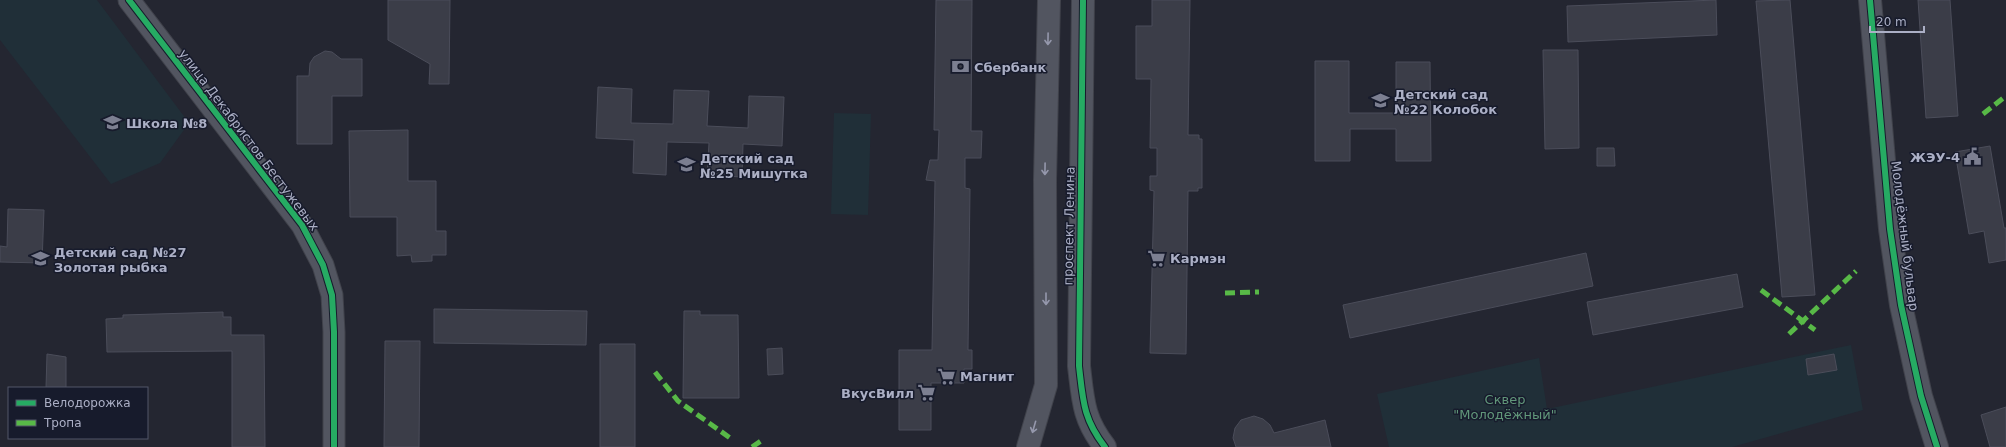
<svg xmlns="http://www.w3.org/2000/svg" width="2006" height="447" font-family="'DejaVu Sans',sans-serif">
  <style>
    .green { fill: #202f38 }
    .building { fill: #3b3d48; stroke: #4b4d5a }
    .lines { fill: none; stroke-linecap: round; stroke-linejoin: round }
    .minor-casing { stroke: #40424b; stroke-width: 23 }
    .tertiary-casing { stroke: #40424b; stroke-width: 24 }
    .minor { stroke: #525560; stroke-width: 21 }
    .tertiary { stroke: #525560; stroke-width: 22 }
    .quiet { stroke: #58b947; stroke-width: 5; stroke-dasharray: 10 5; stroke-linecap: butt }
    .cycleway-casing { stroke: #171b2c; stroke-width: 8 }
    .cycleway { stroke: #26ab63; stroke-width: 6 }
    .oneway { stroke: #9598ac }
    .labels { text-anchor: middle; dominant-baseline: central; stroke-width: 3; stroke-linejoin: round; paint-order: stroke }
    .poi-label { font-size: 13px; font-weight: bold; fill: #abafc5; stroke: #171b2c; text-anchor: start }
    .street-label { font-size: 13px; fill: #abafc5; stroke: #171b2c }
    .park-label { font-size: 13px; fill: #61977a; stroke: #171b2c }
  </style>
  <rect width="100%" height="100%" fill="#242631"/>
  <!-- green -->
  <path class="green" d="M0,0h97l92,123 -29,40 -49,21 -111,-144z
    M834,113l37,1 -3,101 -37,-1z
    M1851,345l12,65 -131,37h-343l-12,-53 162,-36 8,51z"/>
  <!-- building -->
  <path class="building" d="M388,0h62l-1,84h-20l1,-20 -42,-24z
    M936,0h36l-1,131h11l-1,27h-16v30l5,1 -2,161h4v19h-8v14h-33v47h-32v-80h33l3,-169 -9,-1 4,-20h8l1,-30h-5z
    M1152,0h38l-2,135h11v4h3v49h-4v3h-10l-2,163 -36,-1 4,-162 -4,-1v-14h7v-28h-7l1,-69h-15v-53h16z
    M1716,0l1,35 -149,7 -1,-36z
    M1790,0l25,295 -33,2 -26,-296z
    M1918,0h32l8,116 -32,2z
    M1543,50h35l1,98 -34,1z
    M325,51l7,1 9,7h21v37h-30v48h-35v-68h12l1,-13 4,-6z
    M1315,61h34v52h47v-51h34l1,99h-35v-32h-46v32h-35z
    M598,87l34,2 -1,34 42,1 1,-34 35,1 -2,35 41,2 1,-32 35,1 -2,49 -39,-2 -1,33 -35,-2 2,-32 -42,-1 -1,33 -33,-2 1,-33 -38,-2z
    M408,130v51h28v50h10v24h-14v6l-20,1 -1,-7 -14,1v-39h-47l-1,-86z
    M1990,146l14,82h2v32l-17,3 -5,-32 -15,3 -14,-82z
    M1597,148h17l1,18h-18z
    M8,209l36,1 -2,53 -42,-1v-16l7,1z
    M1586,253l7,33 -243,52 -7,-33z
    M1737,274l6,33 -150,28 -6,-33z
    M434,309l153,2 -1,34 -152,-2z
    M684,311h16v4h38l1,83h-56z
    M223,312v5h8v18h33l1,112h-33v-96l-125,1 -1,-33 17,-1v-3z
    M385,341h35l-1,106h-35z
    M600,344h35v103h-35z
    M782,348l1,26 -15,1 -1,-26z
    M47,354l19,3v31h-20z
    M1834,354l3,16 -29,5 -2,-16z
    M2006,407v40h-16l-9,-32z
    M1254,416l9,3 7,6 4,8 51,-13 6,27h-95l-3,-9 2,-10 6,-8z"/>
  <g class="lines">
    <defs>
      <path id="minor" d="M129,0l173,225 21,40 9,30 2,37v115"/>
      <path id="tertiary" d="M1083,0l-4,366c4,34 4,53 26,81
        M1870,0l20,229 11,76 20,91 16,51
        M1028,447l18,-62 -1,-205 4,-180"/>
    </defs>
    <!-- minor casing -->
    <use href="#minor" class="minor-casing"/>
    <!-- tertiary casing -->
    <use href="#tertiary" class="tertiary-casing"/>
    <!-- minor -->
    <use href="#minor" class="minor"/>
    <!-- tertiary -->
    <use href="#tertiary" class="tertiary"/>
    <!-- quiet -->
    <path class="quiet" d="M1983,114l23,-18
      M1761,290l54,40
      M1225,293l34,-1
      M1789,334l67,-63
      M655,372l23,29 55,39
      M752,447l12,-8"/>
    <defs>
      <path id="cycleway" d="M129,0l173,225 21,40 9,30 2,37v115
        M1083,0l-4,366c4,34 4,53 26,81
        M1870,0l20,229 11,76 20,91 16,51"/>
    </defs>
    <!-- cycleway casing -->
    <use href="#cycleway" class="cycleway-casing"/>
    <!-- cycleway -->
    <use href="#cycleway" class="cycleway"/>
  </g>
  <!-- one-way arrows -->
  <defs><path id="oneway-shaft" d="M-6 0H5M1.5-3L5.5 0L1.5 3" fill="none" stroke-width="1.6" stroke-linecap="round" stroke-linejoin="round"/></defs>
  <g class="oneway">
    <use href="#oneway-shaft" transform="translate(1048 39) rotate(91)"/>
    <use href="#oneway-shaft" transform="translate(1045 169) rotate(91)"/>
    <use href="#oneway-shaft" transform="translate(1046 299) rotate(90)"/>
    <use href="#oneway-shaft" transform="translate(1034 427) rotate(106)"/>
  </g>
  <!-- icons -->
  <defs>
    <symbol id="bank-bare" viewBox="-9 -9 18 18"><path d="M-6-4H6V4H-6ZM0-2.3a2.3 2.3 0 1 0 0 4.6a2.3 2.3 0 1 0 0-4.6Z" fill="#7c7f91" stroke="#171b2c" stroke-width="2.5" paint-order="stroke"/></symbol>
    <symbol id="school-bare" viewBox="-9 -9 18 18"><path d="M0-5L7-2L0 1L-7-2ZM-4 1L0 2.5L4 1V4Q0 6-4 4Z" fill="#7c7f91" stroke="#171b2c" stroke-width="2.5" paint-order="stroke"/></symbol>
    <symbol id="civic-bare" viewBox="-9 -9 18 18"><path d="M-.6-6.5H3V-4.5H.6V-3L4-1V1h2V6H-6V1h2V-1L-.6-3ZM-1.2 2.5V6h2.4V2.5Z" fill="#7c7f91" stroke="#171b2c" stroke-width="2.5" paint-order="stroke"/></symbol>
    <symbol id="supermarket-bare" viewBox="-9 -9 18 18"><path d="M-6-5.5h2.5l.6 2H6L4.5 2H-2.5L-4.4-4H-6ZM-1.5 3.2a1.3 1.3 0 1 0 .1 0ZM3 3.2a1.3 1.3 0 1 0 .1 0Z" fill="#7c7f91" stroke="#171b2c" stroke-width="2.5" paint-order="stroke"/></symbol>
  </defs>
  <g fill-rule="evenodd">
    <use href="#bank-bare" x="948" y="54" width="25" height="25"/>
    <use href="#school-bare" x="1368" y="88" width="25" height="25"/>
    <use href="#school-bare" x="100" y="110" width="25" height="25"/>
    <use href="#civic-bare" x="1960" y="144" width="25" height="25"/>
    <use href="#school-bare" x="674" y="152" width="25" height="25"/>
    <use href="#supermarket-bare" x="1144" y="246" width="25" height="25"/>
    <use href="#school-bare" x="28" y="246" width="25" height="25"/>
    <use href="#supermarket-bare" x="934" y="364" width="25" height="25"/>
    <use href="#supermarket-bare" x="914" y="380" width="25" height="25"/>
  </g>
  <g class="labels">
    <!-- poi labels -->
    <g class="poi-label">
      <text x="974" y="67">Сбербанк</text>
      <text x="1394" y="94">Детский сад<tspan x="1394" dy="15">№22 Колобок</tspan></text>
      <text x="126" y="123">Школа №8</text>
      <text x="1960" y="157" text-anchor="end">ЖЭУ-4</text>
      <text x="700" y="158">Детский сад<tspan x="700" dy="15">№25 Мишутка</tspan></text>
      <text x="54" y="252">Детский сад №27<tspan x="54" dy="15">Золотая рыбка</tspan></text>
      <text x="1170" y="258">Кармэн</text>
      <text x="960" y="376">Магнит</text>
      <text x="914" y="393" text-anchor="end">ВкусВилл</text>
    </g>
    <!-- street labels -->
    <g class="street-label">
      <text transform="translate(249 140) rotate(53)">улица Декабристов Бестужевых</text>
      <text transform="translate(1069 226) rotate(-89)">проспект Ленина</text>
      <text transform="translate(1905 236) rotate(83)">Молодёжный бульвар</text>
    </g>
    <!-- park labels -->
    <g class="park-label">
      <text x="1505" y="399">Сквер<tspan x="1505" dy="15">"Молодёжный"</tspan></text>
    </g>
  </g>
  <!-- legend -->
  <rect x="8" y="387" width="140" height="52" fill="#171b2c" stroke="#525669"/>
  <rect x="16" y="400" width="20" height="6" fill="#26ab63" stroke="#525669"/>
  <text x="44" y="407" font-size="12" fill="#abafc5">Велодорожка</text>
  <rect x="16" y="420" width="20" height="6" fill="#58b947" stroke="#525669"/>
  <text x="44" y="427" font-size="12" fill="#abafc5">Тропа</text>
  <!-- scale -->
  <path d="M1870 26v6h54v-6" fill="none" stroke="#abafc5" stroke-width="2"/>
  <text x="1876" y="26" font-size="12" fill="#abafc5" stroke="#171b2c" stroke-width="3" paint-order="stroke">20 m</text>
</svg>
